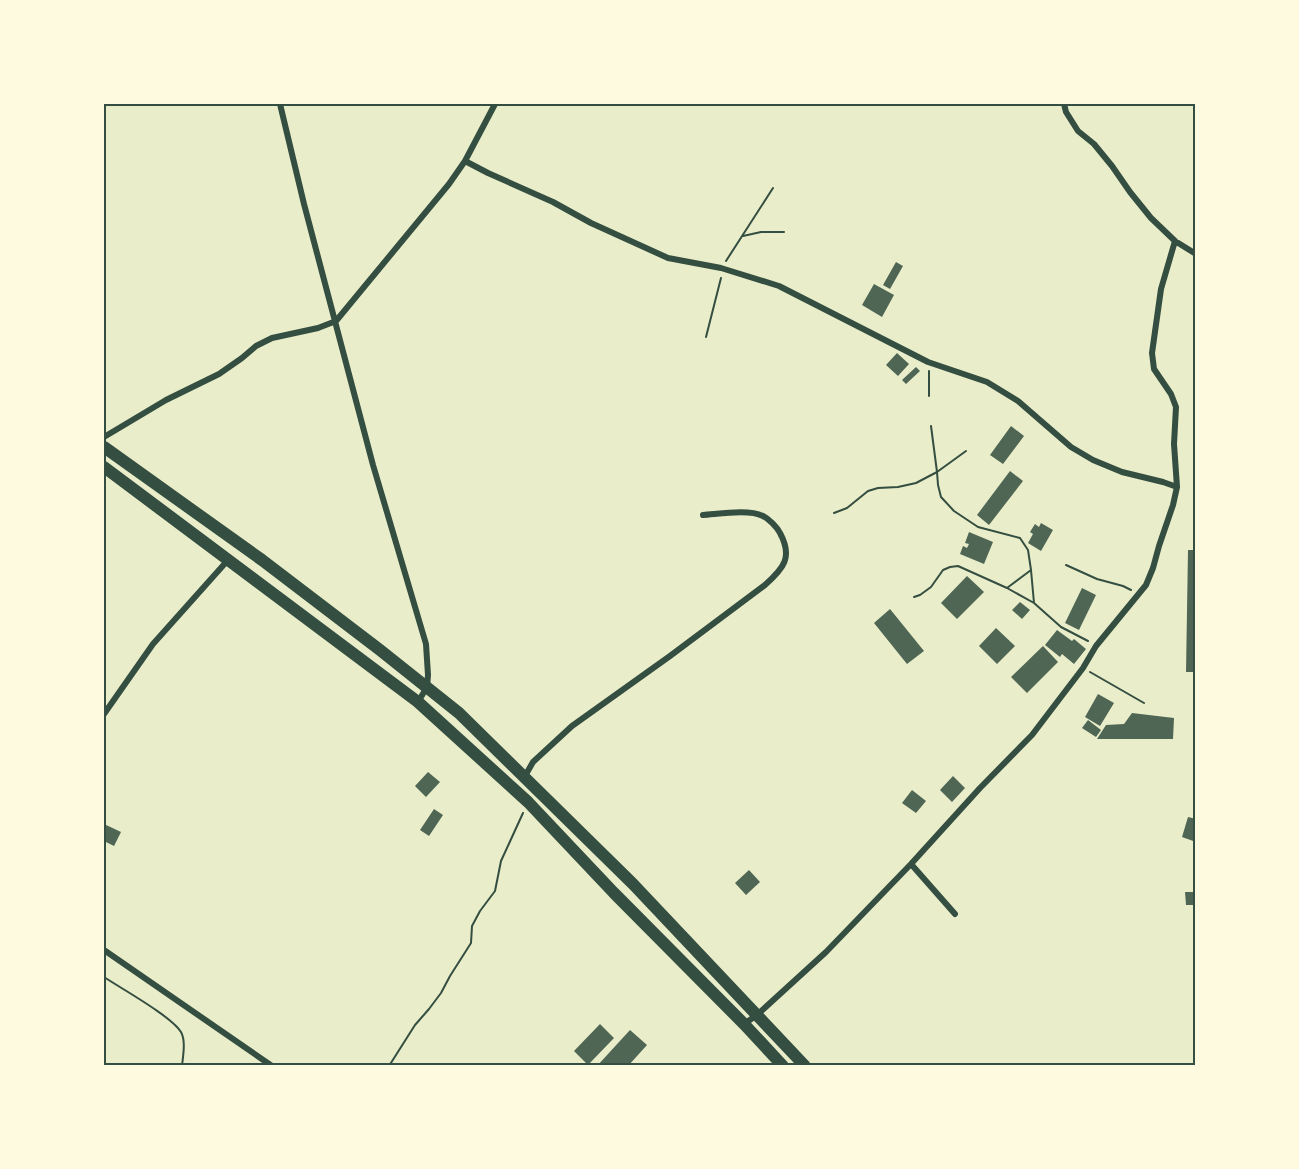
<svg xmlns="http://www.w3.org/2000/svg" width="1299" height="1169" font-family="Cabin,sans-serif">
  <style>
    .building { fill: #4f6655 }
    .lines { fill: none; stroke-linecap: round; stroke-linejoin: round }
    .path { stroke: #344e41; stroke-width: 2 }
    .minor { stroke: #344e41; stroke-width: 6 }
    .trunk { stroke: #344e41; stroke-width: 12 }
    .neatline { fill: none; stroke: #344e41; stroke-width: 2 }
  </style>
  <rect width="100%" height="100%" fill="#e9edc9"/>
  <!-- building -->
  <path class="building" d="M896,262l7,4 -13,23 -7,-4z
    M874,284l20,11 -12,22 -20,-12z
    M897,353l12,11 -11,12 -12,-11z
    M916,367l4,4 -14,13 -4,-4z
    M1011,426l13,10 -21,28 -13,-9z
    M1010,471l13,10 -34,44 -12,-10z
    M1041,523l12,7 -12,21 -13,-8 5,-9 -3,-2 5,-8 4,3z
    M969,532l24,10 -9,22 -24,-10 3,-8 4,2 2,-4 -4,-1z
    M1188,550h8v122h-10z
    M967,576l17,16 -27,27 -16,-16z
    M1082,588l14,7 -17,35 -14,-7z
    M1020,602l10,8 -8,9 -10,-9z
    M890,609l34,42 -17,13 -33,-41z
    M996,628l19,18 -18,18 -18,-18z
    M1057,630l15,11 2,-2 12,10 -12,15 -12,-10 -2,3 -15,-12z
    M1043,646l15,16 -31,31 -16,-16z
    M1098,694l16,9 -14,23 -15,-9z
    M1132,713l42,5 -1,21h-76l9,-14 18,-1z
    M1088,720l13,10 -5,7 -14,-9z
    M428,772l12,10 -14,15 -11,-11z
    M953,776l12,12 -13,14 -12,-12z
    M912,790l14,11 -10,12 -14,-10z
    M434,809l9,6 -14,21 -9,-6z
    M1188,817l8,2v23l-14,-5z
    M104,824l17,8 -7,14 -10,-5z
    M749,870l11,12 -14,13 -11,-12z
    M1185,892h11v13h-10z
    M600,1024l14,14 -26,27 -14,-14z
    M630,1030l17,15 -19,21h-31z"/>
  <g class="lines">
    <!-- path -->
    <path class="path" d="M743,236l18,-4h23
      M726,261l47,-73
      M706,337l15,-59
      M929,371v25
      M966,451l-29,21 1,13 3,12 13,14 24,16 42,11 8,12 3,20 -24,18 27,15 27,24 27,14
      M834,513l13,-5 21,-17 10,-3 20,-1 18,-4 21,-11 -6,-46
      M1066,565l31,14 26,7 8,4
      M1031,570l3,33
      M914,597l6,-2 11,-8 12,-17 7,-3 8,-1 49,22
      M1090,672l54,31
      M104,977c18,12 67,39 77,55 5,9 2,24 1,34
      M389,1066l26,-41 14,-16 12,-16 9,-17 21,-33 1,-17 8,-15 15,-20 6,-30 22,-48"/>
    <!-- minor -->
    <path class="minor" d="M280,104l24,100 69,261 53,179 2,31 -1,12 -9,15
      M1064,104l2,8 12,19 16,13 18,22 18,26 21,26 24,23 21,13
      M465,161l23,12 65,29 38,21 77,35 53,10 58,18 149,76 59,20 31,19 53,46 22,13 29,12 41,10 14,5
      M104,437l62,-37 53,-26 23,-16 14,-12 16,-8 46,-10 18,-7 113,-137 16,-23 30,-57
      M104,714l49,-70 75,-84
      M525,776l8,-14 39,-36 98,-70 95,-71c19,-17 28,-28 15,-52 -3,-6 -11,-14 -17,-17 -14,-7 -44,-2 -60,-1
      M911,864l44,50
      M104,950l168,116
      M744,1024l13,-9 69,-63 85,-88 69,-76 52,-53 51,-67 13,-22 50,-61 7,-17 6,-22 14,-41 4,-18 -3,-43 2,-37 -5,-13 -17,-25 -2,-16 9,-64 14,-48"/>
    <!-- trunk -->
    <path class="trunk" d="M104,447l158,113 118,90 79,63 174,171 172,182
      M104,467l314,235 110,100 86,91 130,131 39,42"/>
  </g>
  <!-- border -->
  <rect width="1299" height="1169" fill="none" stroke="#fefae0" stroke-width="210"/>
  <rect x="105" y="105" width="1089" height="959" class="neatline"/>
</svg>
